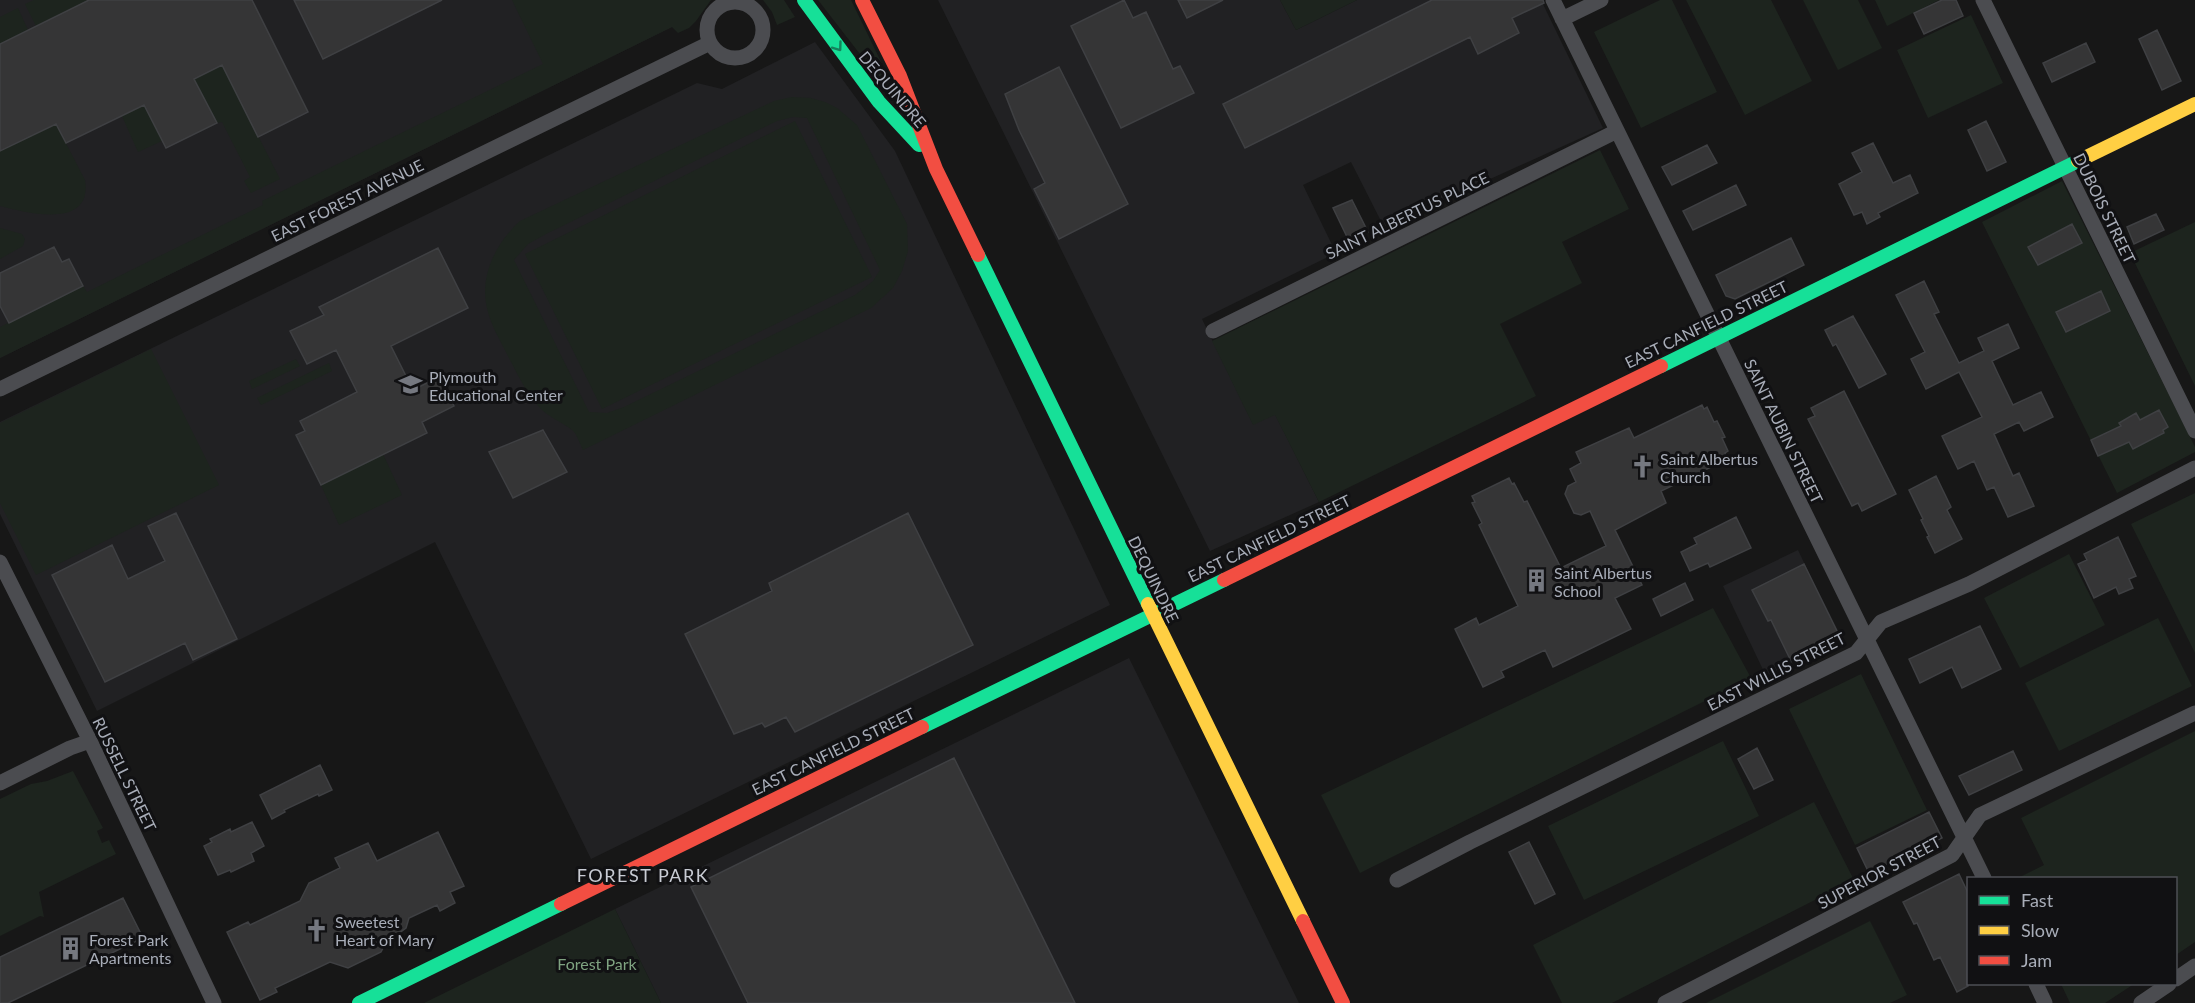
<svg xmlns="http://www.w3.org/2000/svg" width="2195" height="1003" font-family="Lato,sans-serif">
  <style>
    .built { fill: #212123 }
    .green { fill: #1d241e; fill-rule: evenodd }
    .building { fill: #353536; stroke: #3f4043; stroke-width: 1.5 }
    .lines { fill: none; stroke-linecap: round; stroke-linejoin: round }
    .street { stroke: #4b4c50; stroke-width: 15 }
    .fast { stroke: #16e098; stroke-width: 14 }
    .slow { stroke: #ffcf43; stroke-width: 14 }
    .jam { stroke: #f24e42; stroke-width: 14 }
    .oneway { stroke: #14835c }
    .labels { text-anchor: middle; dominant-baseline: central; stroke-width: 6; stroke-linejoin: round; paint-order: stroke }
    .street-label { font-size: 16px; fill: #a8adb8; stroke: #111113 }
    .poi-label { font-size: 16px; fill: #a8adb8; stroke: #111113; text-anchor: start }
    .park-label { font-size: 16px; fill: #7fa381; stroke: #111113 }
    .neighbourhood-label { font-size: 18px; letter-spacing: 1.5px; fill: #c9ccd4; stroke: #111113 }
  </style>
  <rect width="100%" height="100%" fill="#171717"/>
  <!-- built -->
  <path class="built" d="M0,0h687l-15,27 -672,331z
    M938,0h342l16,30 61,-30h184l62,128 -219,99 -33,-65 -48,23 33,68 -134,66 51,105 22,-10 44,88 -109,49z
    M815,42l80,109 215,454 -519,254 -156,-317 -338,169 -97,-197v-92l697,-339 25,6z
    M1798,550l43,90 -75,36 -43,-90z
    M1129,658l170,345h-638l-46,-94z"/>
  <!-- green -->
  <path class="green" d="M34,0h55l-53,26 -11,-22z
    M512,0h199l-15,21 -7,7 -11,5 -6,-6 -672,331v-31l83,-41 4,6 176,-87 -1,-4 281,-137z
    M763,0h21l11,17 -18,8 -5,-13z
    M818,0h33l52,107h-2z
    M1280,0h77l-61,30z
    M1660,0h12l45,92 -76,36 -47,-96z
    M1686,0h85l41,81 -67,34z
    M1803,0h55l24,48 -44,22z
    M1875,0h64l-52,26z
    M18,8l10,22 -28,14v-27z
    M1971,15l32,68 -75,35 -31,-68z
    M222,65l58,114 -29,14 -7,-12 6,-4 -28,-55 -5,1 -23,-44z
    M792,97l19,1 14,4 12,6 20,17 50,99 1,27 -6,20 -9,17 -22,20 -288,142c-3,-6 -5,-12 -8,-17 -5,-7 -25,-15 -34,-24 -15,-16 -24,-36 -34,-55 -7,-14 -15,-27 -19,-42 -10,-34 7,-68 32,-91l254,-120zM793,117l14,1 73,152 -7,11 -18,14 -231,112 -17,6 -18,-1 -75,-152 14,-16 18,-10 231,-113z
    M144,105l18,36 -24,11 -16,-36z
    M795,121l77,156 -270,132 -77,-155z
    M56,124l29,56c8,50 -58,33 -85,26v-55z
    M1600,150l29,59 -67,33 20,41 -82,41 36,72 -217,106 -44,-87 -22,10 -41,-84z
    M2062,181l133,266v5l-78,41 -135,-271z
    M2195,222v164l-65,-133z
    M0,228l22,6 3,5 -2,7 -23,13z
    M151,349l68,136 -183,90 -36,-72v-80z
    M296,359l4,7 -48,23 -3,-8z
    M329,363l3,8 -71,34 -4,-7z
    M383,454l19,41 -63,30 -18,-40z
    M2195,493v160l-64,-129z
    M2069,554l36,71 -85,43 -36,-70z
    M1713,608l38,70 -391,195 -39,-78z
    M2158,618l34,68 -133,65 -34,-68z
    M1861,674l66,136 -72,35 -66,-136z
    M2195,731v211l-19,13v-77h-158l26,-13 -23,-47z
    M1723,741l36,75 -175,84 -36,-74z
    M73,771l30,57 -6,3 5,12 7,-3 7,14 -77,38 5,25 -4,-1 -40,20v-137l31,-15 16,-3z
    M1814,802l40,78 -242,123h-50l-29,-58z
    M615,909l46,94h-237z
    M1870,921l37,74 -17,8h-184z
    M2061,984h73l-29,19h-35z"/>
  <!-- building -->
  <path class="building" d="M89,0h163l56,112 -50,25 -36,-72 -28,14 23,44 -51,25 -22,-43 -78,38 -10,-19 -56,27v-107z
    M294,0h148l-119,59z
    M1124,0l9,18 13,-6 27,57 7,-3 14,27 -73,35 -50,-102z
    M1178,0h45l-36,18z
    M1432,0h111l1,3 -32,15 7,15 -41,21 -8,-17 -225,111 -22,-44z
    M1942,0h14l7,16 -39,18 -10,-21z
    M2157,30l24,51 -19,9 -23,-51z
    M2086,43l9,19 -43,20 -9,-19z
    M1059,67l69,137 -69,35 -25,-50 11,-6 -26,-53 -14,-36z
    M1986,121l20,41 -19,9 -19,-41z
    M1873,143l20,40 17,-8 8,18 -40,20 2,4 -13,7 -5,-12 -8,3 -15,-31 23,-12 -10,-19z
    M1707,145l10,18 -45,22 -10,-18z
    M1736,185l10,20 -53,25 -10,-19z
    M1352,200l16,32 -19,9 -16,-33z
    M2156,214l8,16 -30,14 -7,-17z
    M2072,224l10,19 -44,22 -10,-18z
    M1791,238l13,27 -69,34 -9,-3 -10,-21z
    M54,247l8,15 7,-3 14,27 -74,37 -9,-17v-33z
    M438,248l30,60 -77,38 22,44 26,-13 15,29 -32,16 5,11 -106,52 -25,-50 9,-4 -5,-10 57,-29 -21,-42 -29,14 -17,-33 34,-16 -5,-8z
    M1924,281l15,31 -5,2 25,49 25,-12 -6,-13 30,-14 11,24 -27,13 6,13 15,31 28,-13 12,25 -29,14 -5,-9 -25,12 19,42 6,-3 15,33 -26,11 -14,-30 -7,3 -13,-29 -16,8 -16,-33 40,-19 -23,-45 -33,17 -15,-30 14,-7 -29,-57z
    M2101,291l9,20 -44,21 -10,-20z
    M1853,316l33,58 -27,14 -23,-44 -3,2 -8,-16z
    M1844,391l52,103 -34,17 -4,-8 -6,3 -44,-87 7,-3 -4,-8z
    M1702,405l2,4 3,-2 7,15 3,-1 8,16 -3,1 6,13 -3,2 3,6 -67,32 5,12 -51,27 27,55 -27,13 16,31 -78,38 -8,-17 -44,21 3,6 -21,10 -28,-58 21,-11 3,7 39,-19 -39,-81 3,-2 -10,-20 3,-1 -3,-6 37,-18 3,6 2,-1 10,19 3,-1 34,67 45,-22 -16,-35 -9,4 -7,-2 -9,-19 3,-8 8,-4 -6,-13 11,-6 -5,-11 53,-24 5,10z
    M2159,410l9,17 -5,3 1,3 -31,16 -4,-7 -31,14 -7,-16 30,-14 -2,-3 17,-10 4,7z
    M543,430l24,42 -54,26 -24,-46z
    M1936,476l15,31 -4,3 15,29 -27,14 -8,-16 2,-1 -8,-16 2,-1 -14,-29z
    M176,513l61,126 -44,21 -8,-17 -80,39 -53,-107 60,-30 16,34 37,-18 -17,-35z
    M908,513l65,132 -178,87 -9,-15 -21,10 -3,-4 -28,11 -49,-100 87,-43 -3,-8z
    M1736,517l15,31 -41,19 -2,-4 -18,8 -9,-19 16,-8 -3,-6z
    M2118,537l18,39 -7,3 4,9 -14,6 -3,-7 -22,11 -16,-34 9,-4 -3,-6z
    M1804,564l36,73 -49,24 -20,-41 -3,1 -16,-31z
    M1685,583l8,17 -32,16 -8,-17z
    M1980,626l21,43 -39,19 -10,-21 -32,16 -11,-24z
    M1757,748l16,32 -19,9 -16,-30z
    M2013,751l9,19 -53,25 -10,-19z
    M954,758l121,245h-327l-57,-116z
    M320,765l12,25 -13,6 -1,-2 -34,16 1,2 -13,7 -12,-24z
    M1929,812l13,26 -73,35 -12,-25z
    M252,822l12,24 -13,7 3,8 -23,11 -1,-2 -12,5 -14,-29 8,-4 -2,-3 20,-10 1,3z
    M438,832l26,54 -14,6 5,11 -15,8 -3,-6 -28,13 -3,10 -11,8 -7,2 -7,14 -33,16 -18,-6 -55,26 2,4 -17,8 -33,-68 21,-10 2,3 50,-24 9,-18 31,-15 -5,-10 33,-15 9,18z
    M1529,842l26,52 -20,10 -26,-52z
    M1959,874l9,19v93l-11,6 -17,-35 -6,3 -17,-37 -3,1 -11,-22z
    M123,898l20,40 -135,65h-8v-46z"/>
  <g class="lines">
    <!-- street -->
    <path class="street" d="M1553,0l431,878
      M1983,0l212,431
      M707 30a28 28 0 1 1 56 0a28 28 0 1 1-56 0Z
      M1562,19l39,-19
      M1213,331l404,-200
      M0,389l710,-346
      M0,562l90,179 124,262
      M0,783l70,-35 20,-7
      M1397,880l73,-38 386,-189 25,-31 88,-38 226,-116
      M2176,979l19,-13
      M2036,984l9,19
      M1665,1003l287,-148 28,-40 215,-102
      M2141,1003l28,-19"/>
    <!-- fast -->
    <path class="fast" d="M804,0l75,102 40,43
      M978,255l170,349
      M1661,366l417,-205
      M922,727l302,-147
      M359,1003l202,-99"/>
    <!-- slow -->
    <path class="slow" d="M2078,161l117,-57
      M1148,604l155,317"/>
    <!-- jam -->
    <path class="jam" d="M862,0l38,76 36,93 42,86
      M1224,580l437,-214
      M561,904l361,-177
      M1303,921l40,82"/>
  </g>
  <!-- one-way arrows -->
  <defs><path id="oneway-chevron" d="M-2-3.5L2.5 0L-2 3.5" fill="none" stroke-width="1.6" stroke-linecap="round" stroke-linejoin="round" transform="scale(1.5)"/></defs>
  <use class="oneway" href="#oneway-chevron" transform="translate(838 47) rotate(54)"/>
  <!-- icons -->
  <defs>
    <symbol id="school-bare" viewBox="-9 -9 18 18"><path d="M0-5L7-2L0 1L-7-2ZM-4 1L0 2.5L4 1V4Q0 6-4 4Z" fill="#757880" stroke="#111113" stroke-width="2.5" paint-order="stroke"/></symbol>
    <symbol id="church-bare" viewBox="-9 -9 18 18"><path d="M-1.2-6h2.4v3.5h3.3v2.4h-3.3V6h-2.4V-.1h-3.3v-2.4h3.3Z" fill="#757880" stroke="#111113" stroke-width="2.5" paint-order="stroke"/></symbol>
    <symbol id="building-bare" viewBox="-9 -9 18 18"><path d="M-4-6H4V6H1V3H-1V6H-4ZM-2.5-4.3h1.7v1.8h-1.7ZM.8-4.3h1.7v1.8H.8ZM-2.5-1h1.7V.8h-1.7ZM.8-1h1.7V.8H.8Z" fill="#757880" stroke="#111113" stroke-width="2.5" paint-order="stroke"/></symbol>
  </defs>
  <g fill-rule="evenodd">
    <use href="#school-bare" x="394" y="368" width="33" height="33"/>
    <use href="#church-bare" x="1626" y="450" width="33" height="33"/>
    <use href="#building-bare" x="1520" y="564" width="33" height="33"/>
    <use href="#church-bare" x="300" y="914" width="33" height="33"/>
    <use href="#building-bare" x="54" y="932" width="33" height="33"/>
  </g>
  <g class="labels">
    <!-- street labels -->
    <g class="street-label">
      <text transform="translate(893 89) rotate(50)">DEQUINDRE</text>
      <text transform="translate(347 200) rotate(-26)">EAST FOREST AVENUE</text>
      <text transform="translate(2105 208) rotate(64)">DUBOIS STREET</text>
      <text transform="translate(1407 215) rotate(-26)">SAINT ALBERTUS PLACE</text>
      <text transform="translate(1706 324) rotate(-26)">EAST CANFIELD STREET</text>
      <text transform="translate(1784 431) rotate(64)">SAINT AUBIN STREET</text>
      <text transform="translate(1269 538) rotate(-26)">EAST CANFIELD STREET</text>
      <text transform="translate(1154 579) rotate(64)">DEQUINDRE</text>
      <text transform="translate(1776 671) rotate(-27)">EAST WILLIS STREET</text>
      <text transform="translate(833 751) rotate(-26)">EAST CANFIELD STREET</text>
      <text transform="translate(125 774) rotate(64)">RUSSELL STREET</text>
      <text transform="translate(1879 872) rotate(-28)">SUPERIOR STREET</text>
    </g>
    <!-- poi labels -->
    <g class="poi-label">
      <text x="429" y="376">Plymouth<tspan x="429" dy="18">Educational Center</tspan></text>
      <text x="1660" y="458">Saint Albertus<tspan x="1660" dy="18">Church</tspan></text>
      <text x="1554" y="572">Saint Albertus<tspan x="1554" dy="18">School</tspan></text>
      <text x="335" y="921">Sweetest<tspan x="335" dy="18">Heart of Mary</tspan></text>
      <text x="89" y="939">Forest Park<tspan x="89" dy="18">Apartments</tspan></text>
    </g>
    <!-- park labels -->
    <g class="park-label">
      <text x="597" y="963">Forest Park</text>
    </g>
    <!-- neighbourhood labels -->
    <g class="neighbourhood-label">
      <text x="643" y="875">FOREST PARK</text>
    </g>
  </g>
  <!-- legend -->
  <rect x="1967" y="877" width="210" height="108" fill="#111113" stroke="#4d4f55" stroke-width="1.5"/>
  <rect x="1979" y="896" width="30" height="9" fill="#16e098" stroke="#4d4f55" stroke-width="1.5"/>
  <text x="2021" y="907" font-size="18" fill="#a8adb8">Fast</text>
  <rect x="1979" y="926" width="30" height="9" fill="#ffcf43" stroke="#4d4f55" stroke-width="1.5"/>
  <text x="2021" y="937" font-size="18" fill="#a8adb8">Slow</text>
  <rect x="1979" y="956" width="30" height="9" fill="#f24e42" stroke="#4d4f55" stroke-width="1.5"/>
  <text x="2021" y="967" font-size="18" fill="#a8adb8">Jam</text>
</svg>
